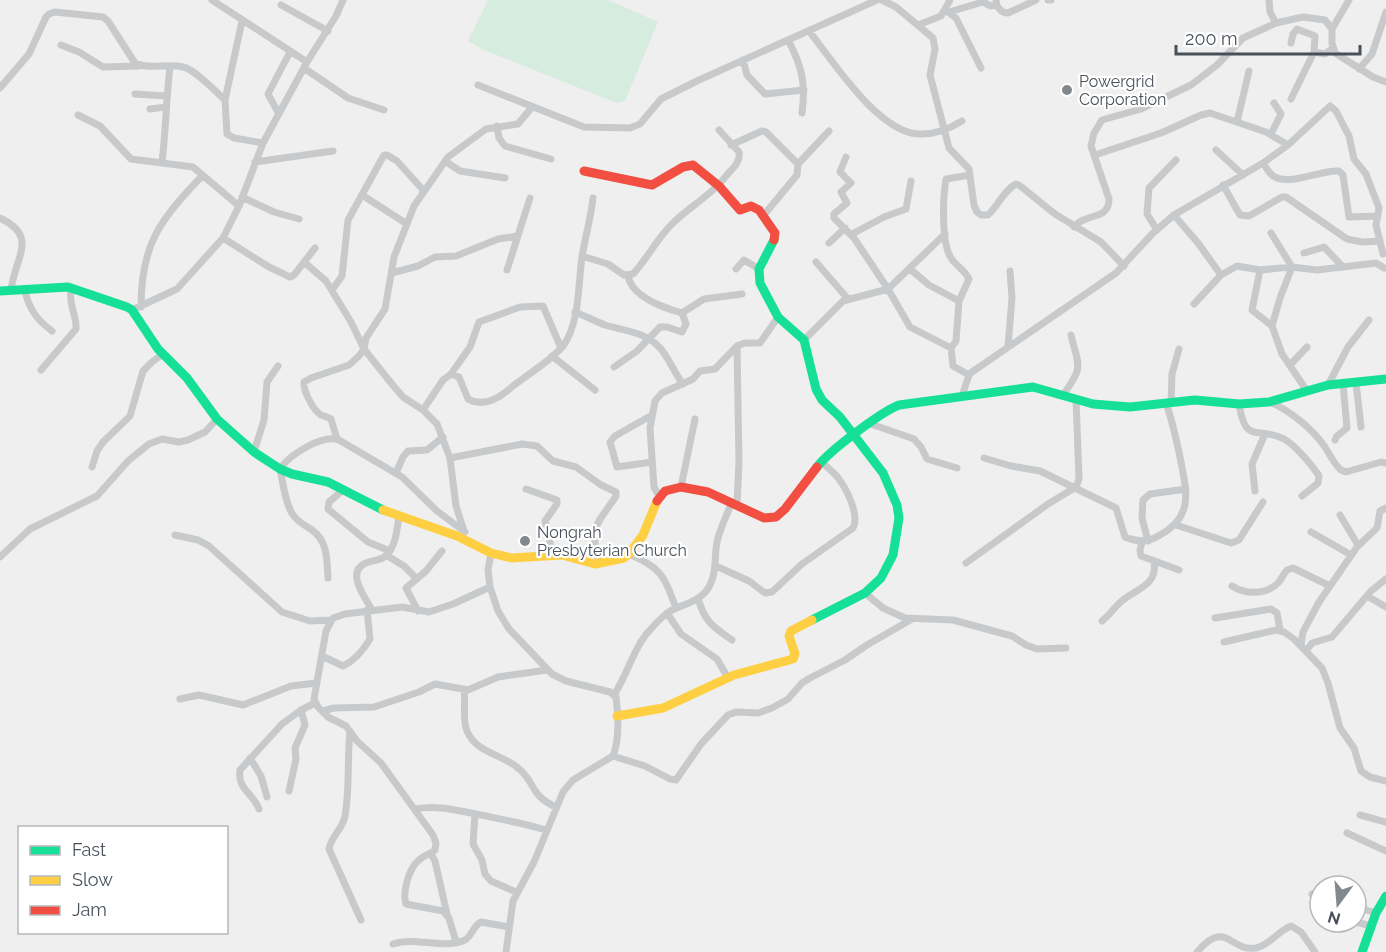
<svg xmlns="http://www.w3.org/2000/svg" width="1386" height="952" font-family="Raleway,sans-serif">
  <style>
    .green { fill: #d5ecde }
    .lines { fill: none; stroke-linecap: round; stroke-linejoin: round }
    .street { stroke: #c7c9cb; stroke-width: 7 }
    .fast { stroke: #16e098; stroke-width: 9 }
    .slow { stroke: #ffcf43; stroke-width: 9 }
    .jam { stroke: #f24e42; stroke-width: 9 }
    .poi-dot { fill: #82888e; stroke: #fff; stroke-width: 2 }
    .labels { text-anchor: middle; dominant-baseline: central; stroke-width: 4.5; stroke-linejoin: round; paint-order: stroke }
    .poi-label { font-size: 16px; fill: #48515a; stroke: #fff; text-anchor: start }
  </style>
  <rect width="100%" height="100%" fill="#efefef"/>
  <!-- green -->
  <path class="green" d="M488,0h120l50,22 -33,79 -8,2 -133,-53 -16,-9z"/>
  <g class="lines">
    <!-- street -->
    <path class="street" d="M212,0l95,62
      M882,0l14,7 37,31 2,11 -5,26 19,73 20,21 5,36 3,7 4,3h7c10,-9 16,-25 28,-31l3,1 36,29 46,28 23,24
      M996,0c0,7 5,13 12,13l28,-13
      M1048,0h3
      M1269,0l1,12 6,11
      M281,5l47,26
      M945,10l11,8 25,50
      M949,12l34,-10 8,4 5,-1
      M242,21l-17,79 2,34 7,4 29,5
      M918,25l23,-9 9,-16
      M1332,29l17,-29
      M809,31c24,30 68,100 109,103 15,1 31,-5 44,-13
      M788,40c14,26 18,43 14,73
      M1291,43l2,-9 4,-5 18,7 -1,16 -23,47
      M61,45l18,7 24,15 35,-1
      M1314,52l11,2 8,-6
      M743,60l4,15 18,19 39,-4
      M304,68l44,30 36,12
      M1359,69l13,-15 14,-42
      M478,85l106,42 46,1 10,-4 21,-25 38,-19 178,-80
      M0,88l29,-34 17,-37 3,-3 6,-2 48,5 5,4 27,42c15,7 33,0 48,4 13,3 32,24 42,33
      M135,94l31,2
      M150,109l16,-2
      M279,114l-11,-20 22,-42
      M78,115l22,11 31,33 62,8 46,39
      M1237,122l12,-51
      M497,126l2,12 6,8 46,13
      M1271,134l10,-20 -7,-11
      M731,145l31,-14 4,1 32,32 -1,11 -34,41
      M1216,150l27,25
      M1095,155l66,-22 40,-18 9,-2 56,19 22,13
      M846,157l-6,15 11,11 -10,9 6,11 -13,11v4l20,20 34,51 22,38 41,21
      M445,161l15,10 45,7
      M162,162c4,-32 4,-63 8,-95
      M255,162l78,-11
      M1263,163c3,4 5,9 9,12 15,13 50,-6 67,-4l4,4 6,42 29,-1
      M798,164l31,-33
      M1223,185l17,30 9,1 33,-19h4l61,42 15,3 18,-1
      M362,195l45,29
      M242,197l32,15 25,7
      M1174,215l24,28 23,32
      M0,218c40,19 14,40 11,73
      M1074,227c12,-15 35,-6 35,-28l-18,-53 3,-13 8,-13 39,-11 50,-24 26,-20 26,-27 33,-15 27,-6 22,3 7,9v14l3,10 38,24 13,5
      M1157,230l-10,-16 2,-26 27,-28
      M1271,233l21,34 -12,31 -8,28
      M852,234l32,-17 22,-8 5,-28
      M223,238l46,29 21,10 4,-2 21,-27
      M829,243l16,-15
      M1304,253l20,-6 19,20
      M582,256l26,8 16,11 9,-1c15,-16 24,-36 40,-51 17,-17 39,-28 53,-47 6,-7 15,-14 13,-24l-20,-22
      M304,262l22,19 25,41 13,27 27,34 12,14 20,13 14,14 13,34 6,48 8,25
      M816,262l32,37
      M736,269l8,-9 15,9
      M910,269l19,16 30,16
      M507,270l23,-72
      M1260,270l-8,40 20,16 10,28 25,37
      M392,273l26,-7 17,-9 21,-1 42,-17 19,-3
      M628,276c4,21 36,32 54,37l22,-14 38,-5
      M332,290l10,-14 6,-56 36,-65h3l10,6 27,30
      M25,291c4,18 12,29 27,40
      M1194,304l27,-29 16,-9 23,4 32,-3 25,3 59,-7 8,5
      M141,307c0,-63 19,-87 61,-131
      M132,310l45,-21 46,-51 16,-32 24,-63 44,-81 29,-46 7,-16
      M575,312c10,4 20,9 30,13 17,5 39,7 52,20 10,8 17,28 26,39
      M804,340l39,-39 45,-12 57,-55
      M1008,346l4,-48 -2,-27
      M552,356l43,34
      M1290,365l17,-18
      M614,367l23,-16 23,-24h7l15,5 4,-8 -4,-11
      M41,370l35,-41c1,-15 -8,-22 -5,-41
      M451,374l19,-27 9,-25 41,-15 23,-1 18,42
      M969,375l-16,-9 -2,-18 5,-7 3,-40 10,-22c-4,-9 -13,-13 -18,-21 -10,-15 -8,-61 -5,-79l24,-4
      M1356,383l5,44
      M1328,385l20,-38 21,-27
      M1063,395c21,-29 16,-27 8,-60
      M962,396l7,-21 3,-3 144,-99 37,-40 21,-18 89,-52 25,-18 42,-39 6,5 13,25 5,23 12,15 13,34 -3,17 7,29
      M1270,402c20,9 42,26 55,45 5,8 9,17 16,23l5,2 35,-10 5,1
      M1171,403l1,-29 7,-25
      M1239,404c7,42 17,21 45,35 11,6 28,26 35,37l-1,7 -16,13
      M423,410l20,-30 8,-6 8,3 9,22c16,9 33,-2 45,-13 14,-11 40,-27 50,-40 17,-23 15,-62 19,-89 3,-20 9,-39 11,-59
      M652,415l-37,21 -5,6 7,25 35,-5
      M868,423l46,16 7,8 6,12 30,9
      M337,439l-6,-20c-3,-2 -7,-3 -10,-4 -8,-5 -18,-24 -17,-33l7,-4 38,-13 10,-9 5,-7 2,-11 19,-29 9,-52 20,-51 34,-49 38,-28 32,-5 14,-17
      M1335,440l2,-4 10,-8 -4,-44
      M254,452l10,-32 3,-38 11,-16
      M450,458l72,-14 15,2 16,15 23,6 25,18 15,7v4c-20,31 -27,28 -17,67
      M984,458l27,8 29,5 76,37 9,29c13,6 24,5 35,-2 33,-18 27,-42 21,-73 -4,-20 -8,-39 -15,-59
      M92,467l5,-16 6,-9 27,-26 13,-45 9,-9 11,-8
      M396,473l7,-16 5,-6 19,-1 16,-13
      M681,487l14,-68
      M526,489l31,11v4l-12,17 8,34
      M343,490l-14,12 -1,7 40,33 22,9
      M1255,491l-3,-27 13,-30
      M659,496l-5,-9 -4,-59 5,-27 7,-8 31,-14 7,-8 15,-2 22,-23
      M737,505l2,-43 -2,-116 8,-3h15l18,-26
      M1340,515l18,30
      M1176,525l55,18 8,-3 24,-38
      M1311,532l40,23
      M175,535l23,5 11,6 73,66 28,9 21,-1
      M1148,541l-6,-23 1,-18 7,-6 36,-5
      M1142,542l-2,8 1,6 38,14
      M491,553l-3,17 2,17 8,24 11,18 43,45 14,7 44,11 6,5c2,18 4,41 -3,59l-40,24 -10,12 -29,70 -21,39 -7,51
      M629,554c33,14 35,22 47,54
      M386,555l18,11 13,13
      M0,557l30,-28 67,-33 31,-35 21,-17 13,-5 17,3 9,-2 17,-8 12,-13
      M966,563l82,-59 28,-17 3,-8 -3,-80
      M716,566l33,15 16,12 7,-1 30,-28 51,-36c7,-12 -6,-38 -14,-49 -5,-7 -12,-12 -18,-17
      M328,578c-1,-17 0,-37 -16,-48 -7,-5 -13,-7 -19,-15 -8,-12 -10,-32 -13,-46 9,-14 42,-35 59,-29l63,37 35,34 28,21
      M1232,586c14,9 35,9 47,-4 3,-4 5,-9 8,-12l6,-2 37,18
      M865,593l18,15 22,10 48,2 59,16 14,9 11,4 29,-1
      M1367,596l19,11
      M698,598c6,23 15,29 34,42
      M372,610c-6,-11 -26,-37 -8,-46 7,-4 16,-3 22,-8 10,-10 11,-27 13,-40
      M418,611l-12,-23 20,-17 16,-20
      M667,613l14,21 36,25 11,19
      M1215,618l56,-9 6,4 3,17
      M1102,621c8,-6 13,-15 21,-21 15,-12 35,-15 31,-39
      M1224,642l52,-12 8,2 10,7 28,29 6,15 12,45 14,20 7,23 9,6 16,4
      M1301,645l2,-13 16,-30 38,-55 20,-19 3,-17 6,-3
      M1306,651l6,-8 20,-6 39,-46 15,-12
      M322,656l21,10c11,-5 21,-17 27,-27l-3,-29
      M464,690c2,12 -2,30 3,41 9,22 35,23 51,37 18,14 11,27 38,39
      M614,695c13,-20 21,-50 36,-65 6,-7 13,-14 20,-19 14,-7 31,-10 39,-24 8,-14 5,-30 8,-45 3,-14 10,-27 15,-40
      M180,699l19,-4 44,10 48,-19 25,-3
      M323,711l11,-3 40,-1 45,-15 16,-8 33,6 30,-13 49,-7
      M350,732c-3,27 0,56 -5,84 -2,13 -14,20 -16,33l32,71
      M613,756l32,10 25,13 6,1 25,-36 27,-29 8,-3 22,1 14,-5 16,-9 14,-16 8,-5 35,-18 22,-15 45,-26
      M250,758l11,18 6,21
      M289,791l7,-32 -1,-11 10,-23 -4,-15
      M259,809c-6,-16 -22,-20 -19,-39l42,-46 19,-14 14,-7
      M415,809c22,-4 40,1 61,5 24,5 47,9 70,16
      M475,814l-2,30 9,16 3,14 6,7 25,11
      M1360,815l26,7
      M1347,833l39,18
      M431,854l4,7 12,53
      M1312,894l8,2
      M1356,907l20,6
      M1315,911l5,1
      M1356,922l15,4
      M456,942l-7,-24 -6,-7 -37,-7c-4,-12 3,-36 13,-44 5,-5 12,-6 16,-10l1,-7 -3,-8 -52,-72 -24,-22 -11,-15 -18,-9 -10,-10 -4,-8 12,-68 7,-13 12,-4 57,-7 27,5 24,-8 37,-17
      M393,944c23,-8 49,6 72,-4 7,-4 8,-14 16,-18l28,5
      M1197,952c30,-34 32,0 59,-4 14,-3 22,-17 35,-22l10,6 14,20"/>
    <!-- fast -->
    <path class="fast" d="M774,240l-15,29 1,14 18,34 26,23 12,49 6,11 18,17 43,56 14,32 2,13 -6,37 -12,23 -16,15 -53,27
      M0,291l68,-4 59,20 5,3 26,39 29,29 30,41 37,33 26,17 12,5 36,8 55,28
      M817,467c12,-16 64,-55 82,-62l134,-18 60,17 37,3 65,-7 44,4 30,-2 59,-17 58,-6
      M1362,952l14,-39 10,-17"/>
    <!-- slow -->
    <path class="slow" d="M383,510l74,26 34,17 20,5 51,-3 33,9 29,-6 5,-4 14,-19 14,-34
      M617,716l46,-8 71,-33 59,-16 2,-5 -6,-18 2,-5 21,-11"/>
    <!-- jam -->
    <path class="jam" d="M584,171l68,14 31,-18 10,-2 26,21 21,24 11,-4 8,4 16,23 -1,7
      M657,501l8,-10 16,-4 27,5 56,26 12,-1 9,-8 32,-42"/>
  </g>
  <!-- markers -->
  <g class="poi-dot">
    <circle cx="1067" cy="90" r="6"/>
    <circle cx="525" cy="541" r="6"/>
  </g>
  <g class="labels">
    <!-- poi labels -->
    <g class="poi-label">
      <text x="1079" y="81">Powergrid<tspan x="1079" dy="18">Corporation</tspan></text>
      <text x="537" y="532">Nongrah<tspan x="537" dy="18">Presbyterian Church</tspan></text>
    </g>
  </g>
  <!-- legend -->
  <rect x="18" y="826" width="210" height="108" fill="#ffffff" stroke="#b6b9bd" stroke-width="1.5"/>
  <rect x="30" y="846" width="30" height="9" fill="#16e098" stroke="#b6b9bd" stroke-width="1.5"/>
  <text x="72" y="856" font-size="18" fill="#48515a">Fast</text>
  <rect x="30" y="876" width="30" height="9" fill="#ffcf43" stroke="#b6b9bd" stroke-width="1.5"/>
  <text x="72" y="886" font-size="18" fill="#48515a">Slow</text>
  <rect x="30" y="906" width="30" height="9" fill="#f24e42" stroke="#b6b9bd" stroke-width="1.5"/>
  <text x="72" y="916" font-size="18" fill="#48515a">Jam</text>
  <!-- north arrow -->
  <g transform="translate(1338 904) rotate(196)"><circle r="28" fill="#ffffff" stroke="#b6b9bd" stroke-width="1.5"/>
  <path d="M0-4.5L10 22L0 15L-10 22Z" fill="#82888e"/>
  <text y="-9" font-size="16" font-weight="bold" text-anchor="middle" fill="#48515a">N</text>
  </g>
  <!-- scale -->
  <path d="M1176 45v9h184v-9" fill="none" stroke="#48515a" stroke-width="3"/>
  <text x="1185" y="45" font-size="18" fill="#48515a" stroke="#ffffff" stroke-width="4.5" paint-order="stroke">200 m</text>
</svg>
